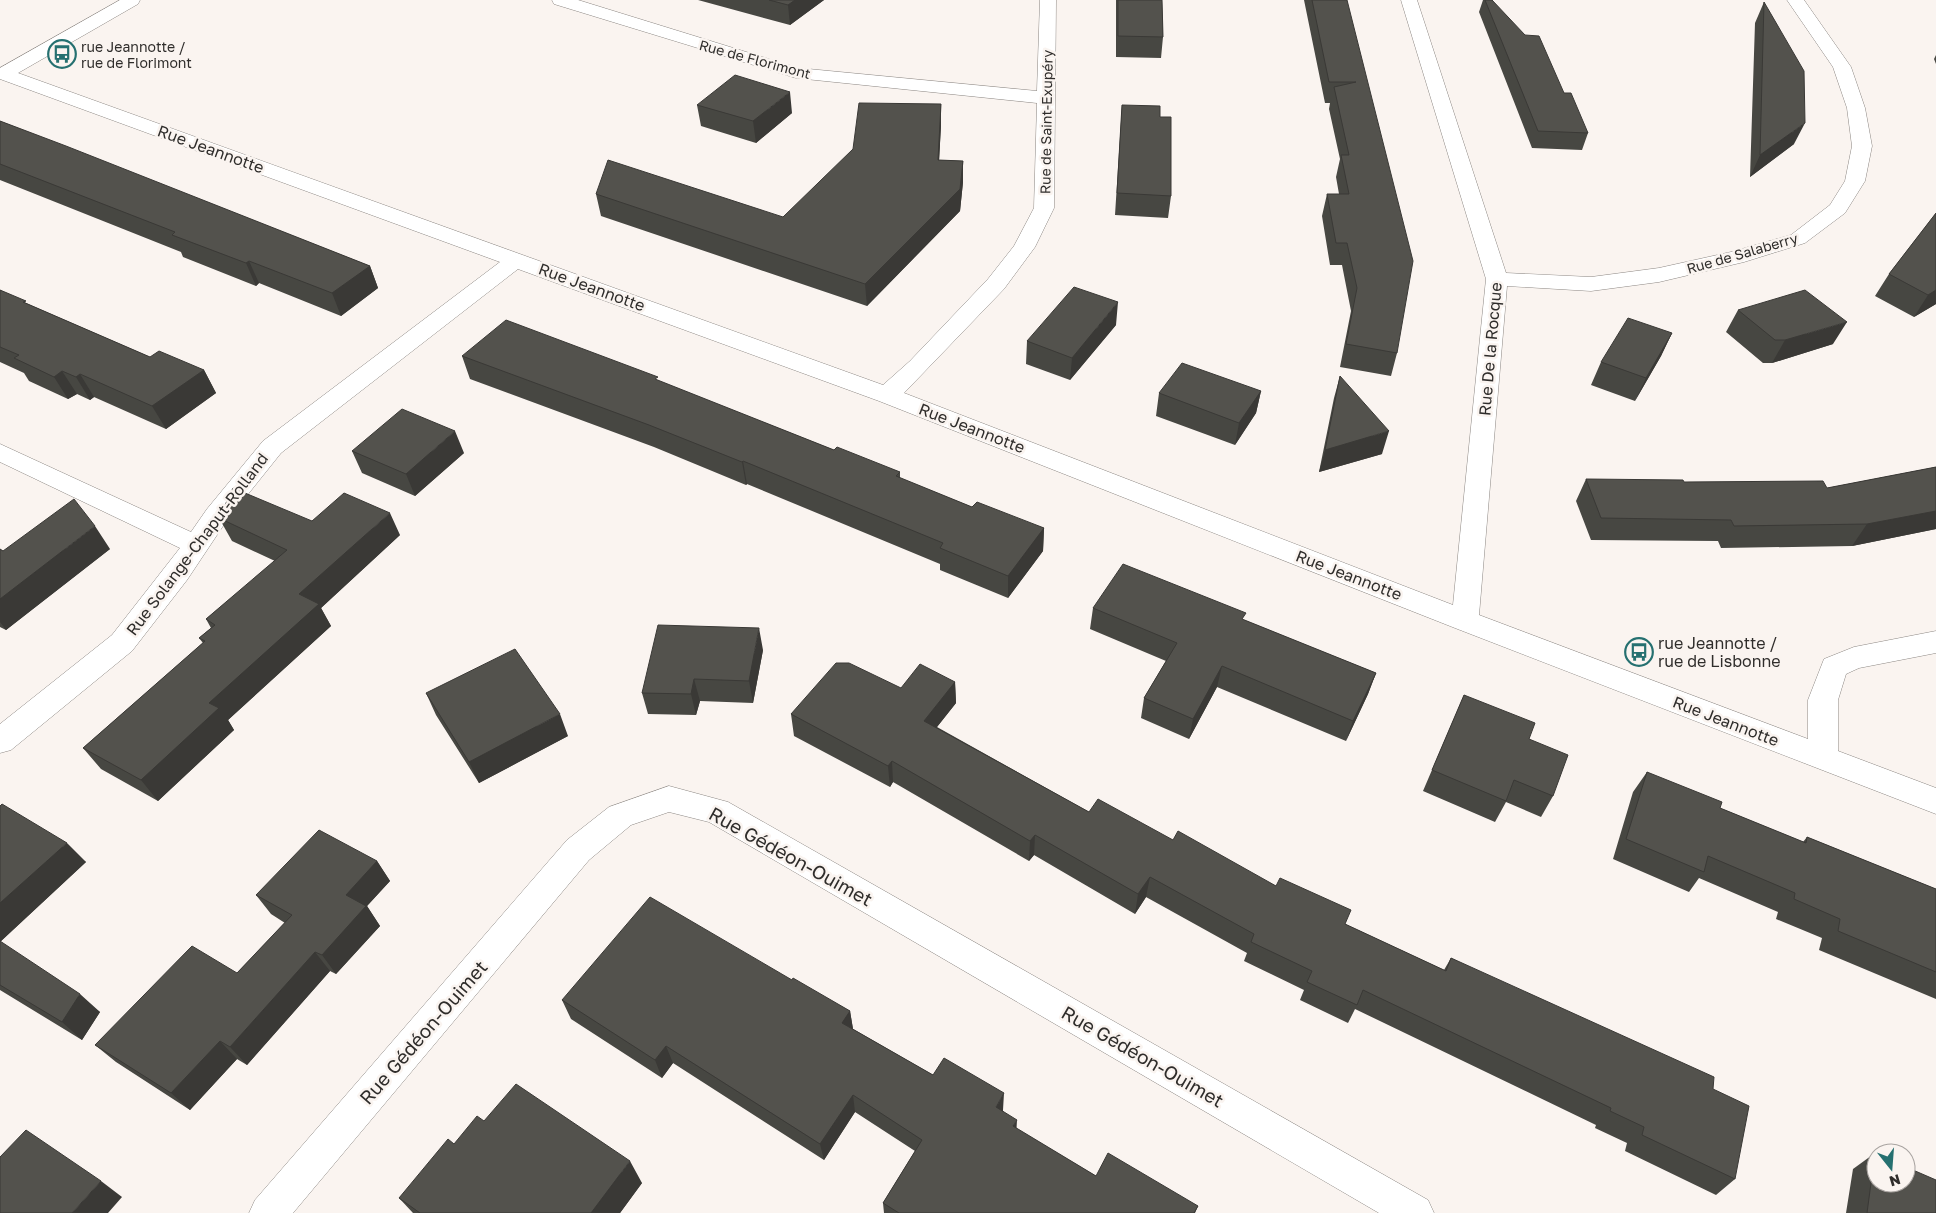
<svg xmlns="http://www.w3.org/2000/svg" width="1936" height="1213" font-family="'Golos Text',sans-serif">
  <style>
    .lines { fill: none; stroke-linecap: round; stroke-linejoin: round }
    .street-casing { stroke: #8c8783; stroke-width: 1 }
    .street { fill: #fff; fill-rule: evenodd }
    .wall { fill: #474742 }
    .shaded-wall { fill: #3a3936 }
    .building { fill: #53524d; stroke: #3a3936 }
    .labels { text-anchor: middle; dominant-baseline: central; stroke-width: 5; stroke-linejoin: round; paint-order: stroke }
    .far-poi-label { font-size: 14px; fill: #2f2d2b; stroke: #faf4f0; text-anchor: start }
    .far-street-label { font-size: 14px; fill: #2f2d2b; stroke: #faf4f0 }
    .street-label { font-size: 16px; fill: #2f2d2b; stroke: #faf4f0 }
    .poi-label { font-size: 16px; fill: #2f2d2b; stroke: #faf4f0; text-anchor: start }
    .near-street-label { font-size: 19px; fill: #2f2d2b; stroke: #faf4f0 }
  </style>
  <rect width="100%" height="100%" fill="#faf4f0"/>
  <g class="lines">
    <defs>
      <path id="street" d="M120,0h20l-2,4 -120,69 865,312 27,-24 78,-82 26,-33 20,-38 3,-105 -241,-25 -242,-74 -2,-4h26l220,68 239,23 3,-91h16l-2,208 -19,39 -31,42 -100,104 549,212 33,-326 -85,-279h16l89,273 85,4 68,-9 72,-16 60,-17 39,-30 15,-24 7,-35 -5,-38 -14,-41 -46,-67h17l47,67 14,41 7,38 -7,35 -20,32 -40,30 -61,19 -85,20 -68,9 -84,-5 -28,329 329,124v-39l16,-41 30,-12 82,-16v22l-77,15 -13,6 -8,26v51l98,37v26l-481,-186 -576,-227 -361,-132 -237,184 -56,70 -38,57 -55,71 -121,99 -11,3v-29l112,-89 68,-87 -180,-86v-18l191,88 16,-23 56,-68 237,-179 -500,-183v-11z
        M669,786l59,16 700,398 6,13h-55l-670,-391 -40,-10 -38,13 -42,35 -296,353h-44l6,-13 312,-360 42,-33z"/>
    </defs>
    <!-- street casing -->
    <use href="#street" class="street-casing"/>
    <!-- street -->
    <use href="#street" class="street"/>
  </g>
  <!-- wall -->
  <path class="wall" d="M698,0h126l-34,25z
    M1116,0h46l1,37 -2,21 -45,-1z
    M1304,0h43l50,353 -6,23 -51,-9 11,-56 -9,-46h-12l-8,-49 5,-22h12l-3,-17 4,-18 -11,-50 1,-6h-5z
    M1483,0h9l72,93 24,40 -6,17 -50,-2 -53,-136z
    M1764,2l30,142 -44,33 5,-154z
    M1936,55v9l-2,-5z
    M941,104v21l-2,35 24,1v21l-3,29 -93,95 -266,-90 -5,-22 187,23z
    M697,105l95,8 -36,30 -55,-17z
    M1122,105l38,12 11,79 -3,22 -53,-3z
    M0,121l370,145 8,22 -37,28 -82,-33 -3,3 -73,-29 -2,-5 -181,-72z
    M1936,213v91l-22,13 -39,-21 14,-22z
    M0,290l28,14 122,53 54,13 12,23 -50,36 -72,-32 -4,3 -13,-6 -9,5 -39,-18 -5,-8 -24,-11z
    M1738,310l95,34 -61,19h-9l-37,-31z
    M1116,325l-46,55 -44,-16 1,-23z
    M1672,333l-11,23 -26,45 -44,-16 10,-23z
    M462,356l197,25 175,69 66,22v6l72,29 72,21 -1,23 -35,47 -68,-28v-6l-193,-80 -1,1 -92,-38 -184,-68z
    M1340,376l42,78 -63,18 15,-74z
    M1261,391l-5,22 -21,32 -79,-29 3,-23z
    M352,451l112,2 -49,43 -53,-23z
    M1936,467v62l-84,17 -131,2 -3,-7 -127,-1 -15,-39 10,-22 241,9z
    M219,518l93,3 88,14 -79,73 10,18 -103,94 6,10 -76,71 -57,-32 -18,-21 120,-105 -4,-5 12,-10 -5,-9 69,-58 -43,-20z
    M0,549l3,2 107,-2 -104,81 -6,-3z
    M1093,608l151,12 132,53 -8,21 -22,47 -129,-54 -28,52 -48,-21 3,-20 22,-37 -76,-32z
    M763,650l-10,53 -53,-2 -4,14 -48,-1 -6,-21z
    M955,682l1,21 -19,24 152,85 84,28 103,46 69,38 99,46 7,-12 262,131 22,90 -19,16 -91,-44 2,-8 -32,-15 1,-3 -241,-116 -7,14 -48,-23 4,-10 -60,-29 3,-8 -101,-56 -11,17 -101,-59 -5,6 -136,-79 -3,5 -96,-51 -3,-22 110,-26z
    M426,693l142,43 -89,47 -43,-68z
    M1464,695l65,44 24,57 -12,21 -35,-15 -11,20 -72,-31z
    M1647,772l73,36 83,34 4,-5 129,52v110l-117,-49 3,-12 -46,-19 2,-7 -79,-34 -10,14 -76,-33 20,-67z
    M0,806l86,56 -86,80 100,70 -18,28 -82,-50z
    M377,861l13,20 -23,25 13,20 -44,48 -6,-3 -83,94 -10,-6 -47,51 -74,-48 -21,-17 142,-72 48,-50 -14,-9 -15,-19z
    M792,980l58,31 3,18 80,46 70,35v1l14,18 79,47 102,30 -3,7h-311l-1,-10 32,-52 -60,-39 -31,48 -151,-97 -11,15 -91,-59 -9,-19z
    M484,1121l158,62 -22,30h-207l-14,-15z
    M1875,1153l61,60h-90l7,-44z"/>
  <!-- shaded-wall -->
  <path class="shaded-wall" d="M795,0h29l-34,25 -2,-20z
    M790,92l2,21 -36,30 -3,-22z
    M941,104v21l-3,56v-21z
    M1805,123l-11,21 -44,33 10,-22z
    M963,161v21l-3,29 -93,95 -2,-22z
    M249,261l10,22 -3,3 -10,-23z
    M370,266l8,22 -37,28 -9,-23z
    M1936,290v14l-22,13 14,-22z
    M1118,302l-2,23 -46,55 2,-22z
    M1847,322l-14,22 -61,19 13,-23z
    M1672,333l-11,23 -26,45 11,-23z
    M204,370l12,23 -50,36 -14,-23z
    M62,371l15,23 -9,5 -14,-22z
    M80,374l14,23 -4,3 -14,-23z
    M1261,391l-5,22 -21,32 4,-22z
    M455,431l9,22 -49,43 -9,-22z
    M1389,431l-7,23 -63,18 6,-22z
    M743,461l4,23 -1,1 -4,-23z
    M1936,511v18l-84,17 15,-22z
    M390,513l10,22 -79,73 10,18 -103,94 6,10 -76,71 -17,-21 68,-77 90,-109z
    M95,526l15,23 -104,81 -6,-8v-23z
    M1044,528l-1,23 -35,47v-22z
    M759,628l4,22 -10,53 -4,-22z
    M1222,666l-5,21 -28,52 4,-20z
    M1376,673l-8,21 -22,47 7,-20z
    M694,679l6,22 -4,14 -5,-21z
    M955,682l1,21 -31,39 -1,-21z
    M560,714l8,22 -89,47 -10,-21z
    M892,761l1,21 -3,5 -2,-21z
    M1035,835l-1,20 -5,6 1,-20z
    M67,843l19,19 -86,80v-39z
    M377,861l13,20 -23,25 13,20 -44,48 -14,-19 24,-60z
    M1150,877l-4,20 -11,17 3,-20z
    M315,952l15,19 -83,94 -17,-18z
    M80,994l20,18 -18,28 -20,-18z
    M850,1011l3,18 -11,-6z
    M220,1041l17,18 -47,51 -19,-17z
    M666,1046l7,17 -11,15 -7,-18z
    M1004,1093l-1,17 -8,14 1,-17z
    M853,1095l2,17 -31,48 -4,-16z
    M1017,1120l-1,17 -3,-11z
    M630,1161l12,22 -22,30h-29z
    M101,1181l21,16 -14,16h-36z"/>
  <!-- building -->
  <path class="building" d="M769,0h26l-7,5z
    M1118,0h44l1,37 -45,-1z
    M1312,0h35l66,261 -16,92 -51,-9 11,-56 -10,-45h-11l-9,-49h22l-8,-39h8l-15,-68 22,-5h-27z
    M1485,0h7l33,35 14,1 25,57h7l17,40 -50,-2z
    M1764,2l40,69 1,52 -45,32z
    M735,75l55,17 -37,29 -56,-16z
    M859,103l82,1 -3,56 25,1 -3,28 -95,95 -269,-90 12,-34 175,57 70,-68z
    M1122,105l38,1v11h11v79l-54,-3z
    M0,121l66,25 304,120 -38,27 -83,-32 -3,2 -74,-28 3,-3 -175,-68z
    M1936,213v77l-8,5 -39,-21z
    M1074,287l44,15 -46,56 -45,-17z
    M0,290l26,11 -3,1 127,55 9,-6 45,19 -52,36 -72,-32 -4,3 -14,-6 -8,6 -40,-19 5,-3 -19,-8z
    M1805,290l42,32 -62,18h-10l-37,-30z
    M1628,318l44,15 -26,45 -45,-16z
    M506,320l152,57 -3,2 179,71 3,-3 63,25 -4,4 76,31 5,-5 67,26 -36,48 -68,-28 3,-5 -200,-82 -1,1 -93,-37 -187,-69z
    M1182,363l79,28 -22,32 -80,-30z
    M1340,376l49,55 -64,19z
    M402,409l53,22 -49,43 -54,-23z
    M1936,467v44l-69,13 -133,2 -3,-6 -130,-2 -15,-39 97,1 1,2 139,-1 4,7z
    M233,488l79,33 32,-28 46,20 -91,81 20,10 -110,99 10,5 -78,72 -58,-32 122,-107 -6,-3 16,-13 -9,-6 81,-69 -68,-32z
    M74,499l21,27 -95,73v-50l3,2z
    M1123,564l123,49 -4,6 134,54 -23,48 -131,-55 -29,53 -49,-21 33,-55 -84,-35z
    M658,625l101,3 -10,53 -55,-2 -3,15 -49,-1z
    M515,649l45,65 -91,48 -43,-69z
    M836,663h13l52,25 19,-24 35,18 -31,39 165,91 9,-13 75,41 5,-9 98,55 4,-8 71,32 -6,14 101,47 5,-13 263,119 -1,12 36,17 -14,73 -93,-44 2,-8 -34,-16 1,-3 -248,-118 -6,15 -50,-23 5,-11 -61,-29 3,-8 -104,-57 -12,17 -103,-59 -5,6 -138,-80 -4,5 -97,-52z
    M1464,695l71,28 -6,16 39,16 -15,41 -39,-16 -8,21 -74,-31z
    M1647,772l75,30 -2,6 86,35 1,-6 129,52v83l-98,-41 2,-12 -46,-20 1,-6 -87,-37 -4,16 -78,-33z
    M2,804l65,39 -67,60v-97z
    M319,830l58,31 -31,34 20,11 -44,49 -7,-3 -85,95 -10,-6 -49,52 -76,-48 97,-99 45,27 55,-58 -36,-20z
    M650,897l142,83 1,-2 57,33 -8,12 91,52 11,-17 60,35 -8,14 21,13 -4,6 83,50 12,-23 90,53 -4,7h-295l-16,-10 39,-63 -69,-45 -33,49 -154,-98 -11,14 -93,-60z
    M0,941l80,53 -18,28 -62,-37z
    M516,1084l114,77 -39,52h-171l-21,-15 49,-59 6,5 23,-28 7,5z
    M26,1130l75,51 -29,32h-72v-56z
    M1875,1153h1v30h30v-16l30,13v33h-69z"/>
  <!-- icons -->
  <defs>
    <symbol id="bus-ring" viewBox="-11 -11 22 22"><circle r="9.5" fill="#faf4f0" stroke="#257070" stroke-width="1.5"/><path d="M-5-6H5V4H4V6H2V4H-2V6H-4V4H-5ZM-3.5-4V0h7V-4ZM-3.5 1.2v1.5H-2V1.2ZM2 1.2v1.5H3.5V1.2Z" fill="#257070"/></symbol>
  </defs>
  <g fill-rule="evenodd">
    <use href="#bus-ring" x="46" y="38" width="32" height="32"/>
    <use href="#bus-ring" x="1623" y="636" width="32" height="32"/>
  </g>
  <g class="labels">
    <!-- far-poi labels -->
    <g class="far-poi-label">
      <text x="81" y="46">rue Jeannotte /<tspan x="81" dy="16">rue de Florimont</tspan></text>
    </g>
    <!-- far-street labels -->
    <g class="far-street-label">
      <text transform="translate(755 59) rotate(15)">Rue de Florimont</text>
      <text transform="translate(1046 122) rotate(-89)">Rue de Saint-Exupéry</text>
      <text transform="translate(1742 253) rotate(-16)">Rue de Salaberry</text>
    </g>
    <!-- street labels -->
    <g class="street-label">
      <text transform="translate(211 149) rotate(20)">Rue Jeannotte</text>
      <text transform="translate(592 287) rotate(20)">Rue Jeannotte</text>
      <text transform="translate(1490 349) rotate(-85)">Rue De la Rocque</text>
      <text transform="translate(972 428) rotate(21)">Rue Jeannotte</text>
      <text transform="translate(197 544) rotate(-53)">Rue Solange-Chaput-Rolland</text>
      <text transform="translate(1349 575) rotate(21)">Rue Jeannotte</text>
      <text transform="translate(1726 721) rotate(21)">Rue Jeannotte</text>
    </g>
    <!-- poi labels -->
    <g class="poi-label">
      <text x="1658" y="643">rue Jeannotte /<tspan x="1658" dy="18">rue de Lisbonne</tspan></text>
    </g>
    <!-- near-street labels -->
    <g class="near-street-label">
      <text transform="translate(791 856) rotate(29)">Rue Gédéon-Ouimet</text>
      <text transform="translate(423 1032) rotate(-49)">Rue Gédéon-Ouimet</text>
      <text transform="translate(1143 1056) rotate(30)">Rue Gédéon-Ouimet</text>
    </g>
  </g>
  <!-- north arrow -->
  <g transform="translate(1891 1168) rotate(163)"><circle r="24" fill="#faf4f0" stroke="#a9a4a1"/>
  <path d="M0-4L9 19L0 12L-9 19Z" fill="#257070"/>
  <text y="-8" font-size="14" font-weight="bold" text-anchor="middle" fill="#2f2d2b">N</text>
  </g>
</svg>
